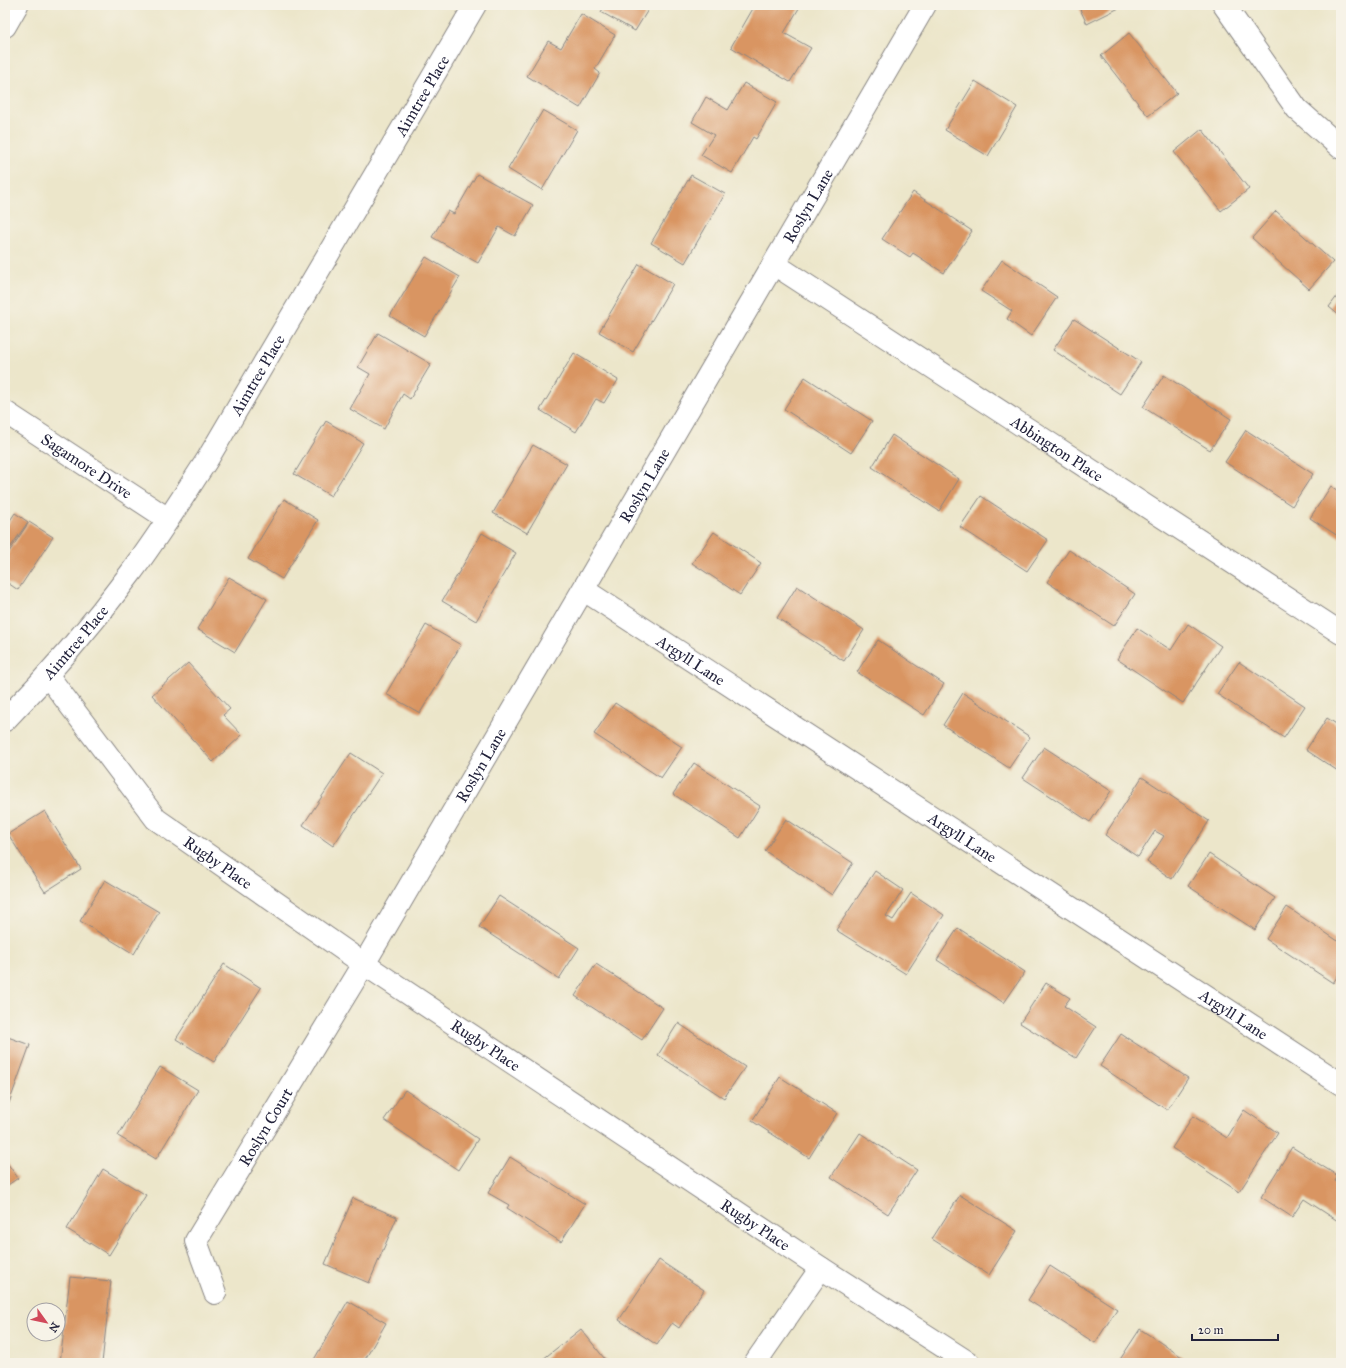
<svg xmlns="http://www.w3.org/2000/svg" width="1346" height="1368" font-family="'IM FELL Great Primer',serif">
  <style>
    .building { fill: #d99562 }
    .lines { fill: none; stroke-linecap: round; stroke-linejoin: round }
    .minor-casing { stroke: #878482; stroke-width: 24 }
    .minor { stroke: #fff; stroke-width: 22 }
    .labels { text-anchor: middle; dominant-baseline: central; stroke-width: 3.5; stroke-linejoin: round; paint-order: stroke }
    .street-label { font-size: 16px; fill: #22223b; stroke: #f7f3e8 }
  </style>
  <rect width="100%" height="100%" fill="#f7f3e8"/>
  <filter id="ink" filterUnits="userSpaceOnUse"><feTurbulence type="fractalNoise" baseFrequency=".025" numOctaves="2"/><feDisplacementMap in="SourceGraphic" scale="8" xChannelSelector="R" yChannelSelector="G"/><feConvolveMatrix kernelMatrix="1 2 1 2 8 2 1 2 1" color-interpolation-filters="sRGB"/></filter>
  <filter id="wash" filterUnits="userSpaceOnUse"><feTurbulence type="fractalNoise" baseFrequency=".012" numOctaves="4" result="noise"/><feDisplacementMap in="SourceGraphic" scale="16" xChannelSelector="R" yChannelSelector="G"/><feGaussianBlur stdDeviation="0.9" result="paint"/><feColorMatrix in="noise" values="0 0 0 0 0 0 0 0 0 0 0 0 0 0 0 0 0 1.4 0 .05"/><feComposite in="paint" operator="in"/></filter>
  <g filter="url(#wash)">
    <rect width="100%" height="100%" fill="#ece6ca"/>
    <g id="blocks">
      <!-- building -->
      <path class="building" d="M605,5h46l-16,26 -34,-19z
        M755,5h46l-17,28 27,15 -21,34 -59,-35z
        M1078,5h44l1,1 -36,18z
        M581,14l34,21 -20,34 5,4 -20,35 -53,-32 21,-35 13,7z
        M1129,33l48,60 -29,23 -47,-60z
        M975,81l42,26 -29,49 -43,-26z
        M744,83l33,19 -21,37 -3,-2 -21,36 -31,-18 13,-20 -22,-13 14,-25 22,13z
        M543,110l34,20 -35,60 -34,-21z
        M1202,129l47,60 -28,22 -47,-59z
        M477,174l56,31 -18,31 -16,-9 -21,36 -46,-26 16,-26 6,3z
        M691,175l34,19 -40,69 -34,-20z
        M913,192l59,39 -28,42 -31,-20 -3,4 -28,-18z
        M1276,211l57,51 -24,27 -57,-51z
        M426,257l34,20 -36,59 -34,-20z
        M1002,260l55,37 -26,39 -24,-17 5,-8 -31,-20z
        M639,264l34,20 -40,68 -34,-20z
        M1341,291v26l-12,-10z
        M1074,319l67,43 -21,32 -67,-44z
        M378,333l53,31 -21,35 -7,-5 -19,35 -34,-20 20,-35 -12,-7z
        M574,353l44,27 -14,23 -8,-4 -20,33 -36,-22z
        M1164,375l67,44 -21,31 -67,-43z
        M805,377l67,44 -21,32 -67,-44z
        M326,421l37,22 -32,53 -37,-22z
        M1246,430l67,44 -21,32 -67,-44z
        M892,435l67,44 -20,32 -67,-44z
        M533,445l34,19 -40,69 -34,-20z
        M1331,486l10,7v45l-31,-20z
        M981,496l67,44 -21,31 -67,-44z
        M284,499l34,21 -36,59 -34,-20z
        M15,513l13,9 -23,33v-27z
        M29,522l24,15 -35,53 -13,-9v-23z
        M714,532l47,31 -21,32 -48,-32z
        M482,533l34,20 -40,68 -34,-20z
        M1069,550l66,44 -21,32 -67,-44z
        M229,577l38,22 -32,53 -38,-23z
        M797,586l67,44 -20,31 -67,-43z
        M1188,624l33,22 -38,57 -66,-44 20,-31 34,22z
        M426,625l35,20 -41,68 -34,-19z
        M878,640l66,44 -20,31 -67,-43z
        M1239,662l66,44 -21,32 -67,-44z
        M188,663l42,46 -7,6 19,20 -29,27 -61,-67z
        M963,693l67,44 -21,31 -66,-43z
        M615,703l67,44 -21,31 -67,-44z
        M1327,718l14,9v46l-35,-23z
        M1044,747l67,44 -21,31 -67,-44z
        M351,753l31,20 -49,73 -30,-21z
        M694,763l66,43 -20,32 -67,-44z
        M1142,777l67,44 -37,58 -25,-17 17,-26 -9,-5 -17,26 -33,-22z
        M45,811l36,58 -36,23 -37,-58z
        M786,819l67,44 -21,32 -67,-44z
        M1209,854l66,44 -20,32 -67,-44z
        M875,871l28,19 -17,26 7,4 18,-27 33,22 -38,59 -70,-44z
        M105,880l54,32 -25,42 -54,-33z
        M499,896l80,52 -20,31 -80,-52z
        M1287,907l54,36v28l-8,12 -67,-44z
        M958,928l67,44 -21,31 -67,-43z
        M224,964l37,24 -47,74 -38,-23z
        M596,964l67,44 -21,32 -67,-44z
        M1046,983l24,15 -6,8 32,21 -20,31 -56,-35z
        M678,1023l67,44 -21,31 -66,-43z
        M1121,1034l67,44 -21,32 -67,-44z
        M5,1036l25,9 -21,58 -4,-2z
        M160,1067l38,23 -42,69 -38,-23z
        M780,1077l57,36 -28,45 -57,-37z
        M405,1090l73,49 -20,31 -74,-50z
        M1244,1110l34,23 -39,59 -67,-44 21,-32 34,22z
        M860,1133l57,37 -29,44 -57,-37z
        M1292,1147l46,29 -3,5 6,4v32l-3,4 -34,-22 -12,18 -31,-20z
        M510,1157l75,47 -24,38 -54,-34 2,-3 -21,-12z
        M5,1160l13,18 -13,9z
        M103,1169l43,26 -37,60 -42,-26z
        M960,1195l57,36 -28,44 -57,-36z
        M353,1198l44,19 -28,66 -44,-19z
        M659,1260l45,30 -25,38 -7,-5 -15,22 -38,-25z
        M1050,1266l67,43 -22,34 -67,-43z
        M70,1277l41,4 -9,82h-42z
        M348,1301l38,22 -23,40h-51z
        M581,1329l27,34h-70z
        M1140,1329l51,34h-69l-3,-2z"/>
    </g>
  </g>
  <g filter="url(#ink)">
    <use href="#blocks" fill-opacity="0" stroke="#878482" stroke-width="1"/>
    <g class="lines">
      <defs>
        <g id="minor">
          <path d="M1224,5l73,104 44,39"/>
          <path d="M5,26l12,-21"/>
          <path id="s1" d="M774,264l567,369"/>
          <path id="s2" d="M5,412l163,107"/>
          <path id="s3" d="M584,590l757,494"/>
          <path id="s4" d="M48,676l108,143 208,145 457,304 148,95"/>
          <path id="s5" d="M5,720c45,-46 87,-95 125,-146 28,-37 52,-76 77,-114l268,-455"/>
          <path id="s6" d="M215,1293l-19,-52 168,-277 561,-959"/>
          <path d="M755,1363l66,-95"/>
        </g>
      </defs>
      <!-- minor casing -->
      <use href="#minor" class="minor-casing"/>
      <!-- minor -->
      <use href="#minor" class="minor"/>
    </g>
  </g>
  <g class="labels">
    <!-- street labels -->
    <g class="street-label">
      <text stroke="none"><textPath href="#s5" startOffset="753">Aimtree Place</textPath></text>
      <text stroke="none"><textPath href="#s6" startOffset="1258">Roslyn Lane</textPath></text>
      <text stroke="none"><textPath href="#s5" startOffset="429">Aimtree Place</textPath></text>
      <text stroke="none"><textPath href="#s1" startOffset="338">Abbington Place</textPath></text>
      <text stroke="none"><textPath href="#s2" startOffset="98">Sagamore Drive</textPath></text>
      <text stroke="none"><textPath href="#s6" startOffset="934">Roslyn Lane</textPath></text>
      <text stroke="none"><textPath href="#s5" startOffset="105">Aimtree Place</textPath></text>
      <text stroke="none"><textPath href="#s3" startOffset="128">Argyll Lane</textPath></text>
      <text stroke="none"><textPath href="#s6" startOffset="610">Roslyn Lane</textPath></text>
      <text stroke="none"><textPath href="#s3" startOffset="452">Argyll Lane</textPath></text>
      <text stroke="none"><textPath href="#s4" startOffset="255">Rugby Place</textPath></text>
      <text stroke="none"><textPath href="#s3" startOffset="776">Argyll Lane</textPath></text>
      <text stroke="none"><textPath href="#s4" startOffset="579">Rugby Place</textPath></text>
      <text stroke="none"><textPath href="#s6" startOffset="189">Roslyn Court</textPath></text>
      <text stroke="none"><textPath href="#s4" startOffset="903">Rugby Place</textPath></text>
    </g>
  </g>
  <!-- margin -->
  <rect width="1346" height="1368" fill="none" stroke="#f7f3e8" stroke-width="20"/>
  <!-- north arrow -->
  <g transform="translate(46 1322) rotate(123)"><circle r="19" fill="#f7f3e8" stroke="#a29fa3"/>
  <path d="M0-3L7 15L0 10L-7 15Z" fill="#d1495b"/>
  <text y="-6" font-size="11" font-weight="bold" text-anchor="middle" fill="#22223b">N</text>
  </g>
  <!-- scale -->
  <path d="M1192 1334v6h86v-6" fill="none" stroke="#22223b" stroke-width="2"/>
  <text x="1198" y="1334" font-size="12" fill="#22223b" stroke="#f7f3e8" stroke-width="3" paint-order="stroke">20 m</text>
</svg>
